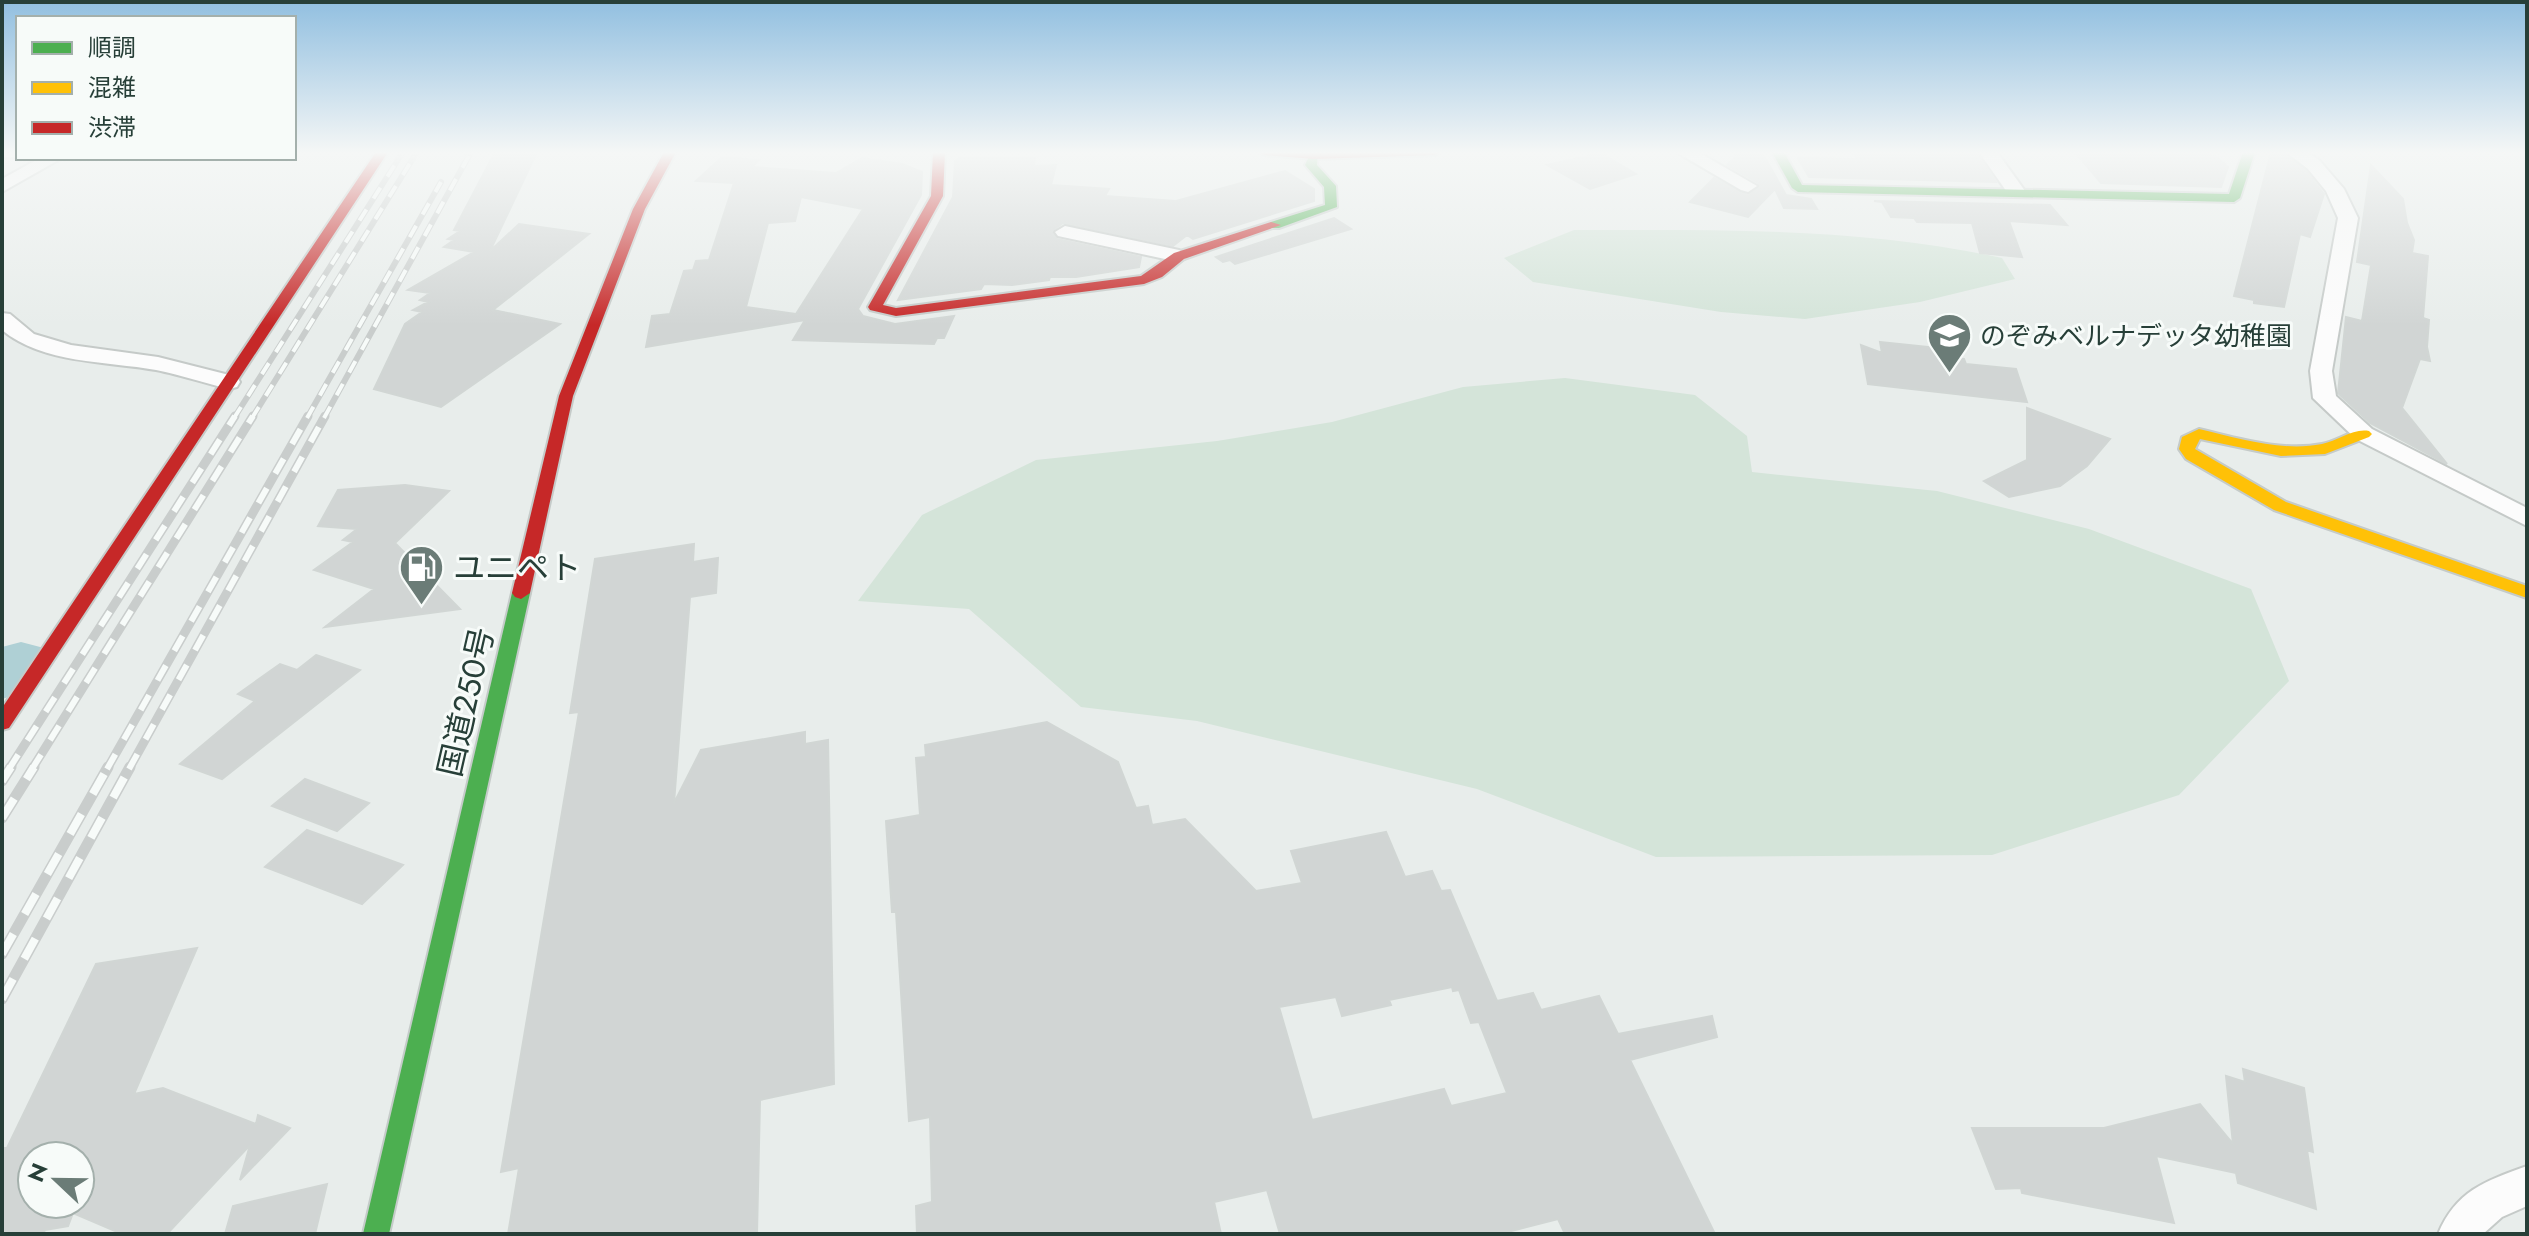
<svg xmlns="http://www.w3.org/2000/svg" width="2529" height="1236" font-family="Jost,'Noto Sans JP',sans-serif">
  <style>
    .green { fill: #d4e4d9 }
    .lines { fill: none; stroke-linecap: round; stroke-linejoin: round }
    .river { fill: #afd0d5; fill-rule: evenodd }
    .building { fill: #d1d5d4; stroke: #d1d6d4; stroke-width: 2; fill-rule: evenodd }
    .street-casing { stroke: #c5cac8; stroke-width: 4 }
    .fast-casing { stroke: #c5cbc9; stroke-width: 4 }
    .slow-casing { stroke: #c5cbc9; stroke-width: 4 }
    .jam-casing { stroke: #c5cbc9; stroke-width: 4 }
    .street { fill: #fcfcfc; fill-rule: evenodd }
    .fast { fill: #4caf50; fill-rule: evenodd }
    .slow { fill: #ffc107; fill-rule: evenodd }
    .jam { fill: #c62828; fill-rule: evenodd }
    .rail-far2-casing { stroke: #c9cdcc; stroke-width: 6 }
    .rail-far1-casing { stroke: #c9cdcc; stroke-width: 9 }
    .rail-casing { stroke: #c9cdcc; stroke-width: 11 }
    .rail-far2 { stroke: #f7fbf9; stroke-width: 4; stroke-dasharray: 13; stroke-linecap: butt }
    .rail-far1 { stroke: #f7fbf9; stroke-width: 6; stroke-dasharray: 17; stroke-linecap: butt }
    .rail { stroke: #f7fbf9; stroke-width: 8; stroke-dasharray: 23; stroke-linecap: butt }
    .labels { text-anchor: middle; dominant-baseline: central; stroke-width: 6; stroke-linejoin: round; paint-order: stroke }
    .far-poi-label { font-size: 26px; fill: #273f38; stroke: #f7fbf9; text-anchor: start }
    .poi-label { font-size: 32px; fill: #273f38; stroke: #f7fbf9; text-anchor: start }
    .street-label { font-size: 32px; fill: #273f38; stroke: #f7fbf9 }
  </style>
  <rect width="100%" height="100%" fill="#e8edeb"/>
  <!-- green -->
  <path class="green" d="M1574,230c142,0 289,-3 428,28l13,21 -95,23 -115,17 -84,-7 -188,-30 -29,-24z
    M1565,378l130,17 52,41 5,36 185,19 152,38 162,60 38,92 -110,114 -187,60 -336,2 -179,-68 -280,-68 -116,-14 -112,-98 -111,-8 64,-86 114,-55 181,-19 115,-19 131,-35z"/>
  <g class="lines">
    <!-- river -->
    <path class="river" d="M21,642l23,6 9,16c-13,21 -28,28 -51,35v-52z"/>
  </g>
  <!-- building -->
  <path class="building" d="M495,152h42l-47,99 29,-27 70,10 -96,76 67,14 -119,83 -67,-18 31,-65 17,-12 -9,-2 15,-8 -8,-2 10,-7 -22,-3 66,-38 -30,-5 10,-7 -6,-1 12,-8 -6,-1z
    M1740,152l24,4 22,39 25,4 6,10 -33,-1 -9,-19 -27,28 -58,-15 24,-24 33,17 12,-7 -1,-5 -31,-18z
    M1853,152h123l20,30 -187,-5 -11,-19 59,1z
    M2075,152l141,4 12,11 -7,20 -120,-4z
    M2271,152h12l23,19 18,23 -14,43 -10,-3 -16,73 -30,-4v-3l-20,-4z
    M1601,153l35,21 -46,15 -43,-24z
    M722,157l37,3 -7,7 84,6 26,-15 40,6 20,8 -1,23 -63,114 5,7 32,8 59,-8 -10,22h-7l-3,6 -141,-4 12,-20 -159,27 6,-31 18,-2 14,-43 9,-1 3,-9 13,-1 25,-77 -38,-2zM801,197l62,12 -67,105 -50,-7 22,-84 27,-2z
    M959,158h76l-1,8 22,-1 -5,20 58,4 -4,7 71,5 109,-30 29,18v12l-121,38 -6,-4 -14,11 -110,-23 -11,8 5,8 84,18 -2,10 -63,10h-26l-1,3 -37,5 -28,-1 -3,5 -83,11 55,-103 2,-36z
    M2371,165l32,34 4,24 7,17 -2,13 16,3 -5,62 6,2 -2,27 3,14 -10,-2 -18,49 45,56 -77,-41 -32,-30 8,-76 16,4 9,-56 -14,-3z
    M1874,201l176,4 17,20 -58,-4 13,36 -42,-4 -8,-30 -55,-1 -3,-4 -23,-1 -9,-15z
    M1334,218l17,11 -116,35 -5,-4 -7,2 -7,-5z
    M1880,342l57,6 2,8 25,3 2,5 50,5 11,33 -159,-18 -7,-39 21,8z
    M2027,408l83,31 -23,27 -27,20 -51,11 -25,-16 43,-21z
    M405,485l44,6 -54,52 65,66 -135,18 49,-38 -60,-19 39,-28 -10,-2 14,-11 -39,-3 20,-36z
    M694,544l-1,18 25,-4 -2,35 -26,4 -16,206 27,-53 104,-18v12l23,-4 6,344 -74,16 -3,134h-249l11,-66 -18,4 78,-460 -9,1 25,-154z
    M316,655l44,15 -138,109 -42,-15 75,-63 -17,-7 42,-30 17,6z
    M1047,722l71,40 18,46 12,-2 4,19 33,-6 71,72 46,-8 -11,-32 95,-19 19,45 27,-6 9,20 9,-1 47,111 36,-8 8,17 58,-14 19,38 94,-18 5,21 -87,23 85,174h-150l-7,-15 -58,15h-220l-13,-44 -53,12 7,32h-304l-1,-28 16,-4 -2,-85 -21,4 -13,-209h-4l-6,-91 34,-6 -4,-57 10,-1 -1,-12zM1452,987l1,4 6,-1 12,33 8,-1 28,71 -56,13 -7,-17 -132,31 -33,-113 57,-10 6,19 49,-11 -2,-5z
    M305,779l64,24 -32,28 -65,-25z
    M307,830l96,35 -41,39 -97,-37z
    M197,948l-63,146 29,-6 93,36 2,-9 32,13 -50,52 10,-35 -83,89h-45l-49,-21 -5,13 -23,4 -2,4h-41v-86h5l89,-184zM32,1156h48v48h-48z
    M2243,1069l61,19 9,64 -6,-2 9,59 -78,-26 -2,-10 -80,-17 18,67 -152,-30 -1,-5 -25,1 -24,-61h132l96,-24 33,40 -7,-68 19,6z
    M327,1184l-12,50h-90l8,-28z"/>
  <g class="lines">
    <defs>
      <path id="street" d="M2,152h16v6h5l-21,-1z
        M1676,152h22l59,34 -9,6 -7,-2z
        M1979,152h18l28,39 -2,4h-14z
        M2286,152h21l13,9 24,28 14,29 -26,153 4,25 36,33 155,79v18l-171,-87 -43,-41 -3,-27 28,-153 -12,-27 -18,-22z
        M40,158h22l-60,34v-13z
        M1065,226l114,24 10,6 -10,6 -121,-26 -3,-4z
        M2,313l8,1 24,20 37,11 87,12 79,20 3,5 -3,5 -8,2c-24,-6 -48,-14 -73,-19 -50,-9 -113,-6 -154,-40z
        M2527,1166v40l-25,11 -19,17h-45c18,-43 47,-53 89,-68z"/>
      <path id="fast" d="M1772,152h12l18,33 427,9 14,-42h12l-15,46 -6,4 -436,-10 -6,-4z
        M1310,154h8l-1,11 19,21 1,21 -58,21h-8v-6l54,-17 -1,-18 -19,-22z
        M521,587l9,6 -141,641h-26l149,-641z"/>
      <path id="slow" d="M2199,429c39,9 83,23 123,15 16,-3 31,-16 47,-13l3,3 -3,3 -44,17 -44,2 -81,-17 -5,10 91,53 241,84v12l-253,-88 -88,-51 -7,-10 3,-12z"/>
      <path id="jam" d="M376,152h12l-379,576 -7,2v-22z
        M664,152h12l-31,57 -72,187 -43,197 -9,6 -6,-2 -3,-4 47,-197 74,-187z
        M933,152h12l-2,44 -60,109 13,3 245,-32 33,-23 97,-31 10,3 -97,34 -22,18 -18,7 -248,32 -26,-6 -2,-3 63,-111z
        M1258,152h183l-6,3 -121,4 -50,-4z"/>
    </defs>
    <!-- street casing -->
    <use href="#street" class="street-casing"/>
    <!-- fast casing -->
    <use href="#fast" class="fast-casing"/>
    <!-- slow casing -->
    <use href="#slow" class="slow-casing"/>
    <!-- jam casing -->
    <use href="#jam" class="jam-casing"/>
    <!-- street -->
    <use href="#street" class="street"/>
    <!-- fast -->
    <use href="#fast" class="fast"/>
    <!-- slow -->
    <use href="#slow" class="slow"/>
    <!-- jam -->
    <use href="#jam" class="jam"/>
    <defs>
      <path id="rail-far2" d="M234,418l169,-266
        M252,418l165,-266
        M307,418l134,-236
        M324,418l147,-266"/>
      <path id="rail-far1" d="M9,769l226,-353
        M32,769l221,-353
        M107,769l201,-353
        M129,769l196,-353"/>
      <path id="rail" d="M2,781l9,-14
        M2,818l32,-51
        M2,954l106,-187
        M2,999l128,-232"/>
    </defs>
    <!-- rail-far2 casing -->
    <use href="#rail-far2" class="rail-far2-casing"/>
    <!-- rail-far1 casing -->
    <use href="#rail-far1" class="rail-far1-casing"/>
    <!-- rail casing -->
    <use href="#rail" class="rail-casing"/>
    <!-- rail-far2 -->
    <use href="#rail-far2" class="rail-far2"/>
    <!-- rail-far1 -->
    <use href="#rail-far1" class="rail-far1"/>
    <!-- rail -->
    <use href="#rail" class="rail"/>
  </g>
  <!-- sky -->
  <linearGradient id="sky" x2="0" y2="1"><stop stop-color="#91bfe0"/><stop offset="0.47" stop-color="#f5f7f6"/><stop offset="1" stop-color="#f5f7f6" stop-opacity="0"/></linearGradient>
  <rect width="2529" height="325" fill="url(#sky)"/>
  <!-- icons -->
  <defs>
    <symbol id="school-pin" viewBox="-11 -11 22 30"><path d="M0 17L-7.5 6A9.5 9.5 0 1 1 7.5 6Z" fill="#6b7c77" stroke="#f7fbf9"/><path d="M0-5L7-2L0 1L-7-2ZM-4 1L0 2.5L4 1V4Q0 6-4 4Z" fill="#fff"/></symbol>
    <symbol id="fuel-pin" viewBox="-11 -11 22 30"><path d="M0 17L-7.5 6A9.5 9.5 0 1 1 7.5 6Z" fill="#6b7c77" stroke="#f7fbf9"/><path d="M-5.5-6h7V0h2V4h1.3V-2.5L3-4.5l.8-.8L6-3V5H2.5V1h-1V6h-7ZM-4.2-4.7v3.2H.2V-4.7Z" fill="#fff"/></symbol>
  </defs>
  <g fill-rule="evenodd">
    <use href="#school-pin" x="1924" y="310" width="51" height="69"/>
    <use href="#fuel-pin" x="396" y="542" width="51" height="69"/>
  </g>
  <g class="labels">
    <!-- far-poi labels -->
    <g class="far-poi-label">
      <text x="1980" y="336">のぞみベルナデッタ幼稚園</text>
    </g>
    <!-- poi labels -->
    <g class="poi-label">
      <text x="453" y="568">ユニペト</text>
    </g>
    <!-- street labels -->
    <g class="street-label">
      <text transform="translate(466 702) rotate(-77)">国道250号</text>
    </g>
  </g>
  <!-- border -->
  <rect width="2529" height="1236" fill="none" stroke="#273f38" stroke-width="8"/>
  <!-- legend -->
  <rect x="16" y="16" width="280" height="144" fill="#f7fbf9" stroke="#a4b0ac" stroke-width="2"/>
  <rect x="32" y="42" width="40" height="12" fill="#4caf50" stroke="#a4b0ac" stroke-width="2"/>
  <text x="88" y="56" font-size="24" fill="#273f38">順調</text>
  <rect x="32" y="82" width="40" height="12" fill="#ffc107" stroke="#a4b0ac" stroke-width="2"/>
  <text x="88" y="96" font-size="24" fill="#273f38">混雑</text>
  <rect x="32" y="122" width="40" height="12" fill="#c62828" stroke="#a4b0ac" stroke-width="2"/>
  <text x="88" y="136" font-size="24" fill="#273f38">渋滞</text>
  <!-- north arrow -->
  <g transform="translate(56 1180) rotate(292)"><circle r="38" fill="#f7fbf9" stroke="#a4b0ac" stroke-width="2"/>
  <path d="M0-6L14 30L0 20L-14 30Z" fill="#6b7c77"/>
  <text y="-12" font-size="22" font-weight="bold" text-anchor="middle" fill="#273f38">N</text>
  </g>
</svg>
